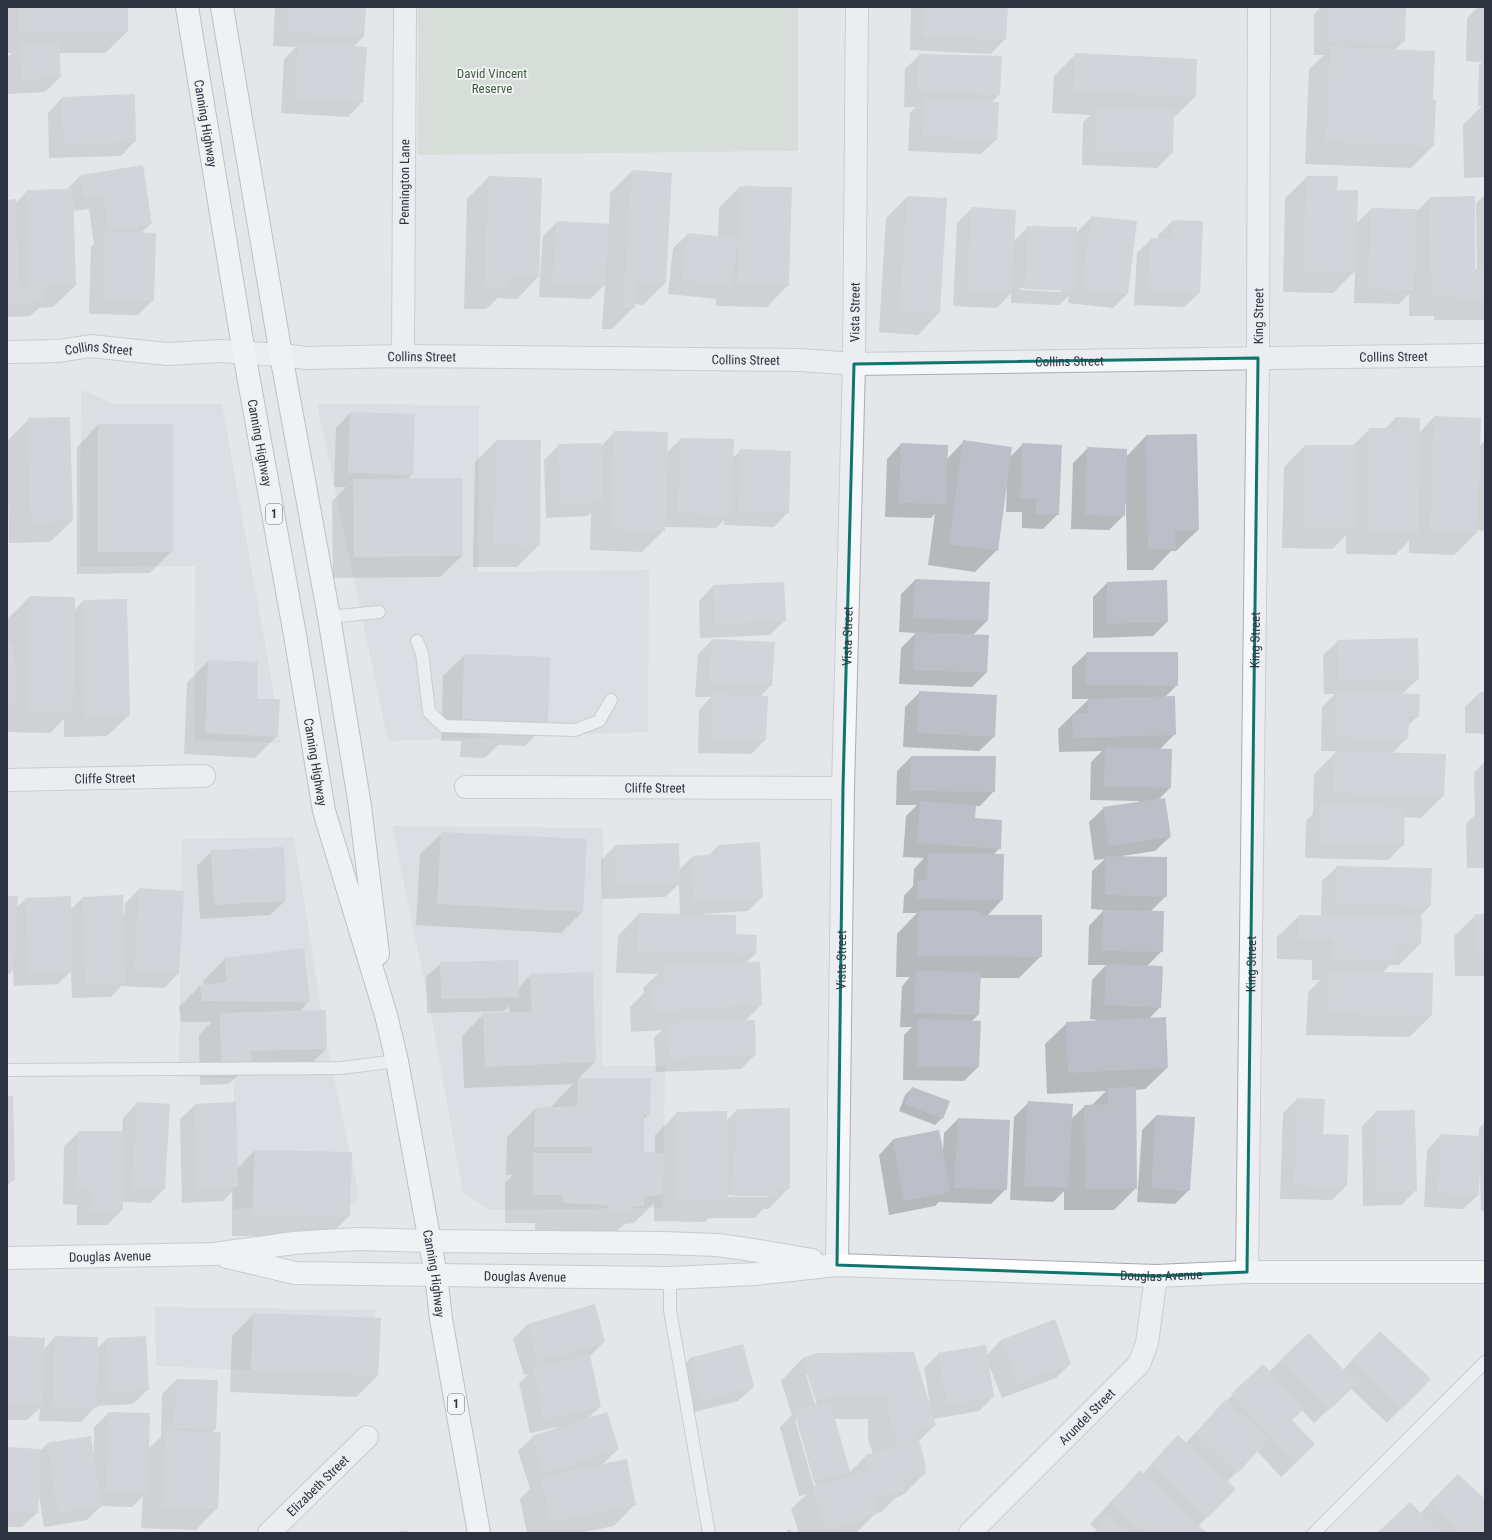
<svg xmlns="http://www.w3.org/2000/svg" width="1492" height="1540" font-family="'Roboto Condensed',sans-serif">
  <style>
    .built { fill: #d2d5dc }
    .green { fill: #c8d4c6 }
    .shadow { fill: #0003; fill-rule: evenodd }
    .building { fill: #bcbfc7 }
    .lines { fill: none; stroke-linecap: round; stroke-linejoin: round }
    .lane-casing { stroke: #a9adb4; stroke-width: 14 }
    .street-casing { stroke: #a9adb4; stroke-width: 24 }
    .secondary-casing { stroke: #a9adb4; stroke-width: 24 }
    .primary-casing { stroke: #a4aab5; stroke-width: 24 }
    .highway-casing { stroke: #8d93a0; stroke-width: 24 }
    .lane { stroke: #f6f7f9; stroke-width: 12 }
    .street { stroke: #f6f7f9; stroke-width: 22 }
    .secondary { stroke: #fff; stroke-width: 22 }
    .primary { stroke: #fff; stroke-width: 22 }
    .highway { stroke: #fff; stroke-width: 22 }
    .marked { fill: none; stroke: #0f766e; stroke-width: 3; stroke-linejoin: round }
    .labels { text-anchor: middle; dominant-baseline: central; stroke-width: 3.5; stroke-linejoin: round; paint-order: stroke }
    .shield { fill: #f4f5f8; stroke: #696d78; stroke-width: 1 }
    .shield-label { font-size: 12px; font-weight: bold; fill: #2d3341 }
    .park-label { font-size: 13px; fill: #3f5c3c; stroke: #f4f5f8 }
    .street-label { font-size: 13px; fill: #2d3341; stroke: #f4f5f8 }
  </style>
  <rect width="100%" height="100%" fill="#e4e6ea"/>
  <!-- built -->
  <path class="built" d="M81,390l34,14h107l50,279 8,60 -86,-3 1,-174 -115,1z
    M317,404l162,1 -1,167 171,-2 -1,162 -260,9z
    M392,826l211,2 -1,238h63l-2,142 -173,2 -27,-17 -31,-174z
    M294,837l32,203 33,155 -4,9 -122,5 1,-131 -55,-1 3,-238z
    M155,1307l220,3 3,66 -222,-10z"/>
  <!-- green -->
  <path class="green" d="M418,7h227v1l153,-1v144l-380,4z"/>
  <!-- shadow -->
  <path class="shadow" d="M7,7h120v25l-22,21h-47l2,24 -15,15 -37,2 -1,-36 5,-5h-5z
    M275,7h90l-2,30 -10,10 9,55 -14,15 -67,-4 3,-54 12,-12 -23,-1z
    M913,7h94l-2,32 -14,15 -81,-4 1,-41z
    M1321,7h84l-1,34 -9,9 37,51h3l-2,45 -22,22 -106,-4 4,-95 15,-14h-10v-41z
    M1478,7h7v170l-21,1 -1,-53 19,-19h-4l1,-41 3,-3 -16,-1 1,-43z
    M1076,54l119,43 -22,21 -1,35 -15,15 -75,-3 1,-43 8,-7 -39,-2 2,-37z
    M920,55l79,40 -7,7 4,38 -15,14 -73,-3 2,-38 6,-6h-12l1,-38z
    M62,98l73,43 -14,15 -72,2 -1,-45z
    M632,171l39,3 -6,109 -22,22 -9,-1v3l-22,22h-10l3,-45 -15,15 -51,-2 1,-22 -23,24 -19,-1 -12,11h-22l3,-110 22,-22 49,98h2l3,-39 14,-14 52,3 1,-32z
    M80,176l71,48 -10,9 12,67 -15,15 -49,-1 2,-67 3,-3 -5,-35 -17,2 3,75 -22,21 -14,1 -9,8 -23,1v-116l8,3 12,-13 39,-1z
    M1307,177l29,14 20,33 15,-15 45,3 14,-14 44,72h3l-1,-67 9,-8v125h-51v-4h-25v-22l-10,10 -45,-1 1,-32 -22,22 -50,-1 2,-94z
    M740,187l48,98 -21,22 -51,-1v-7l-48,-5 5,-46 15,-14 30,3 1,-29z
    M907,197l39,2 -7,114 -21,22 -39,-3 7,-114z
    M972,208l42,33 14,-14 48,6 16,-16 44,5 -9,72 -14,14 -45,-5 1,-8 -10,10 -48,-2v-10l-14,15 -44,-2 4,-83zM1020,288l41,2v2l-41,-2z
    M1173,221l26,72 -15,14 -50,-2 3,-52 14,-14h7v-4z
    M350,413l62,61 -5,5 55,77 -22,21 -107,1 -1,-77 14,-14h-12l2,-59z
    M1434,417l45,30 6,-7v91l-9,-1v3l-22,22 -45,-2v-12l-14,14 -49,-1v-19l-14,14 -50,-1 2,-81 21,-21h47l18,-17h15l11,-11 23,15z
    M29,419l43,102 -22,21 -41,1 -2,-102z
    M98,425l74,126 -22,22 -73,1v-127z
    M615,432l51,21 15,-14 51,20 9,-9 47,62 -14,15 -50,-2v-5l-8,8 -52,-1v3l-22,22 -52,-2 1,-37 -3,3 -42,2 -2,-58 15,-15 41,2z
    M1146,436l52,94 -22,21h-5l-18,19h-26l-1,-67h-2v12l-15,15 -38,-1 2,-66 15,-15 38,9z
    M496,441l43,104 -22,22h-44l2,-105z
    M964,441l45,17 14,-14 35,70 -15,15 -21,-1v-16h-16l1,-29h-1l-9,67 -22,22 -47,-7 7,-51 -4,4 -46,-1 2,-58 14,-15 46,2v13z
    M915,580l72,41 -15,15 14,37 -14,14 -73,-3 2,-36 15,-15 -17,-1 2,-38z
    M1107,583l60,39 -14,14 -60,2v-41z
    M713,586l72,34 -15,15 -70,3 -1,-37z
    M30,597l44,14 9,-10 46,114 -22,21 -43,1v-18l-14,14 -43,-1 1,-114z
    M712,640l59,45 -11,12 5,43 -14,14 -53,-1 1,-43 12,-13h-16l3,-43z
    M1338,641l80,38 -16,15 16,22 -10,10 -1,12 -15,16 53,1 -2,41 -22,22 -18,-1v28l-15,15 -83,-2 1,-37 7,-7 1,-40 23,-23h-16l1,-44 13,-13h-11l-1,-39z
    M1087,653l90,32 -12,12 10,37 -15,15 10,39 -12,12 12,37 -15,14 -33,5 44,40 -16,16 12,39 -15,15 13,41 -11,12 18,49 -22,21 -10,1 1,98 -22,22h-50v-19l-11,11 -43,-2 4,-83 15,-15 42,17 14,-13h6l15,-15 -59,3 -2,-50 22,-21 30,-2v-1l-7,-1 2,-39 14,-15h-18l1,-39 15,-16 -13,-1 1,-38 13,-12 -11,1 -5,-38 15,-14 35,-5v-2l-49,-1 1,-38 11,-11 -43,1 -1,-23 31,-30h-17v-32z
    M465,655l82,69 -22,22 -27,-1 -13,13 -25,-1 1,-16h-20l2,-65z
    M208,661l69,75 -22,22 -71,-4 3,-71z
    M920,692l74,45 -15,14 -76,-4 2,-40z
    M1480,693h5v41l-20,-1v-26z
    M911,757l83,34 -14,15h-5l-1,13 26,29 -7,7 9,45 -15,16 54,40 -22,22h-39l-2,37 -7,7h9l-2,45 -14,14 -61,-1 1,-45 8,-8h-12l2,-41 8,-9h-14l1,-43 20,-21h-14l1,-17 9,-10 1,-17 10,-11 -21,-1 3,-41 11,-11h-21l1,-34z
    M1485,761v107h-18l-1,-44 9,-9 -1,-42z
    M442,833l140,79 -21,21 -145,-8 4,-71z
    M615,846l64,24 13,-13 16,-1 10,-10 44,51 -14,14 -45,3 1,2 31,19 21,1 -1,18 -9,9h14l1,42 -16,16 10,34 -14,14 -85,3 -2,-34 8,-8 -31,2 -1,-25 14,-14 -1,-5 15,-14 -42,-1 2,-37 21,-22 41,1 -1,-31 -14,13 -63,2 -1,-39z
    M212,851l73,50 -15,14 -70,4 -3,-53z
    M1337,867l93,39 -12,12 2,26 -21,21h-9l-8,8 49,43 -22,21 -103,-2 2,-42 12,-13h-8v-20l-35,-1v-22l22,-21h22l1,-35z
    M139,889l39,85 -14,14 -43,-2 -10,11 -39,1 -1,-27 -13,13 -44,2 -1,-16 -6,6v-79l9,11 10,-9 44,11 13,-12 41,20 1,-14z
    M1476,915h9v61h-30l-1,-40z
    M225,959l84,42 -9,10 26,38 -22,21 -63,2 -12,12 -29,1 -1,-50 13,-13h-31l-2,-15 21,-21 4,-1 -1,-4z
    M441,963l77,25 13,-13 64,87 -17,17 71,35 -6,6 -1,33 13,1v-19l22,-22 49,8 11,-11 52,78 -21,21h-5l-8,9h-46l-4,4 -51,-1v-18l-20,20 -10,1 -10,10 -79,-3v-8h-30v-41l8,-7h-7l1,-38 28,-28 15,-1 23,-24 -109,4 -2,-52 22,-22 26,-1 -1,-7 -5,5 -77,2 -1,-36zM727,1195h42v2h-42z
    M912,1088l30,30 -7,7 -36,-14 6,-16z
    M7,1097l7,82 -7,7z
    M1297,1099l25,36 24,51 -14,14 -52,-1 3,-86z
    M137,1103l32,2 -5,84 -14,14 -28,-1v8l-15,15h-30v-20l-14,-1 1,-58 15,-14h43l1,-14z
    M195,1105l42,64 17,-18 95,65 -21,21 -96,-1v-44l-9,9 -41,2 -2,-84z
    M1414,1111l2,79 -15,15 -38,1 -1,-80 14,-14z
    M1156,1116l33,74 -14,14 -38,-2 5,-72z
    M958,1119l48,70 -15,15 -52,-2 -4,4 -46,9 -10,-60 14,-15 46,-8 4,18 1,-17z
    M1485,1122v89h-4l-1,-38h-1l-1,22 -15,14 -39,-2 3,-57 14,-15 38,2v-9z
    M254,1314l123,62 -21,21 -126,-5 2,-56z
    M1054,1321l16,43 -14,14 -54,20 -15,-38 6,37 -14,14 -46,8 2,6 -17,17 7,31 -22,22 -6,2 -16,15 -6,2 -19,19h-57l-8,-24 16,-15 -8,2 -19,-69 12,-12 -11,-34 21,-22 127,46 1,-1 -6,-36 15,-14 48,1 14,-15zM806,1374h2l9,30h-2zM834,1419h34v20l5,15 -7,2 -17,17zM795,1420h2l19,67h-2z
    M528,1324l76,18 -14,14 10,51 -13,12 31,30 -16,16 33,39 -21,22 -35,7h-52l-7,-34 10,-10 -12,-38 15,-14 26,-8 -1,-2 -28,6 -11,-50 10,-9 -5,1 -11,-36z
    M7,1337l37,12 11,-12 42,11 10,-9 41,50 -15,15 -37,2 -15,16 -42,-1 1,-13 -13,12h-20z
    M1365,1346l64,33 -42,44 -36,-34 -37,34 -12,-13 -11,11 9,38 -19,18 -24,-26 -30,31 -20,35 -9,9 8,7h-112l3,-3 -7,-6 50,-53 3,3 21,-24 22,-7 25,-27 52,-51 6,7 13,-13 61,11z
    M690,1359l63,28 -15,14 -52,13 -11,-41z
    M176,1380l39,49 -3,3 5,76 -21,22 -55,-2 2,-32 -11,11 -31,-1 -14,14 -43,7 -5,-33 -2,19 -15,14h-15v-79l34,2 6,-6 47,9v-26l15,-14 39,36 13,-12 1,-43z
    M1436,1496l49,4v33h-107l32,-30 10,11z"/>
  <!-- building -->
  <path class="building" d="M18,7h110v25h-110z
    M288,7h78l-2,30 -77,-5z
    M925,7h83l-2,33 -83,-4z
    M1328,7h78l-1,35 -77,-1z
    M59,41l2,36 -39,3 -2,-36z
    M298,43l69,4 -4,56 -68,-4z
    M1330,47l105,4 -2,49h3l-2,46 -108,-4z
    M1075,53l122,6 -1,38 -123,-5z
    M919,54l83,2 -2,39 -82,-2z
    M135,94l1,48 -73,2 -1,-47z
    M924,98l75,4 -2,38 -75,-4z
    M1097,107l77,3 -1,44 -77,-3z
    M143,165l9,59 -44,7 -5,-36 -20,3 -3,-23z
    M632,170l40,3 -6,110 -30,-1 -1,26 -12,-1z
    M488,176l54,2 -3,100 -30,-1v11h-24z
    M1306,176h32l-1,14h21l-2,82 -52,-1z
    M740,186l52,1 -3,99 -52,-1z
    M73,189l3,97 -47,1 -2,-97z
    M907,196l40,2 -7,115 -40,-2z
    M1475,196v73h10v30h-30v-4h-24l-1,-98z
    M16,199l3,90 26,-1v14l-38,2v-104z
    M971,207l45,3 -4,84 -45,-2z
    M1371,208l46,1 -3,81 -46,-1z
    M1091,216l46,5 -9,73 -46,-5z
    M1172,220l31,1 -3,72 -52,-2 3,-53 21,1z
    M557,221l52,3 -4,61 -53,-2z
    M1027,226l50,1 -2,64 -50,-2z
    M105,231l51,2 -2,68 -51,-1z
    M687,233l51,5 -6,48 -50,-6z
    M350,412l65,2 -2,61 -65,-2z
    M1434,416l47,2 -4,116 -47,-2z
    M70,417l3,104 -42,1 -3,-104z
    M1395,417l25,1 -2,116 -51,-1 2,-105h26z
    M98,424h75v128h-75z
    M614,431l54,1 -3,99 -54,-2z
    M1197,434l2,96 -24,1 1,18h-28l-2,-114z
    M680,438l54,1 -2,75 -54,-1z
    M496,440h45l-1,106 -46,-1z
    M963,440l49,7 -14,104 -49,-7z
    M601,443l2,59 -43,2 -2,-60z
    M901,443l47,2 -2,59 -47,-1z
    M1022,443l40,2 -3,70 -23,-1v-16h-16z
    M1305,445h52l-2,83 -52,-1z
    M1087,447l40,2 -2,67 -40,-1z
    M740,449l51,2 -2,62 -51,-2z
    M462,478l1,78 -109,1 -1,-78z
    M915,579l75,3 -2,39 -75,-3z
    M1167,580l1,42 -61,2v-42z
    M784,582l2,39 -72,3 -1,-39z
    M29,596l46,1 -2,114h-46z
    M127,599l3,116 -45,1 -2,-116z
    M915,632l74,3 -2,38 -74,-3z
    M1418,638l1,41 -81,1 -1,-40z
    M712,639l63,3 -3,44 -63,-4z
    M7,642h7l2,62h-9z
    M1086,652h92v34l-92,-1z
    M464,654l86,3 -2,68 -41,-2v14l-26,-1 1,-16 -20,-1z
    M208,660l50,2 -1,37h23l-2,38 -73,-4z
    M919,691l78,4 -2,42 -78,-4z
    M1336,691l84,3 -1,23 -10,-1 -1,23 -73,-2z
    M1479,692h6v27h-6z
    M713,694l55,2 -2,44 -54,-1z
    M1175,696l1,39 -103,3 -1,-24 16,-1v-14z
    M1105,747l67,2 -1,39 -67,-2z
    M1335,751l111,3 -2,42 -110,-3z
    M911,756h85l-1,36 -85,-1z
    M1165,798l6,39 -62,9 -6,-39z
    M920,801l56,4 -1,13 27,2 -1,29 -84,-6z
    M1320,805l85,2 -1,39 -85,-2z
    M441,832l146,7 -4,73 -146,-8z
    M760,842l3,55 -69,5 -2,-46 26,-2 -1,-9z
    M679,843l1,40 -64,2 -1,-40z
    M284,847l2,54 -72,4 -3,-55z
    M928,853l76,1 -1,46 -86,-1 1,-19h9z
    M1106,856l61,1v40l-62,-2z
    M1336,866l96,2 -1,38 -96,-2z
    M139,888l45,3 -5,84 -45,-3z
    M123,895l3,88 -40,1 -4,-87z
    M7,896h11l-4,74 -7,-1z
    M71,896l2,74 -45,2 -3,-74z
    M1103,910l61,1 -1,41 -61,-1z
    M918,911h62l-1,4h63v42l-125,-1z
    M639,913l97,2v19l21,1 -1,19 -118,-3z
    M1475,914h10v41h-9z
    M1299,915l123,2 -1,27h-24l-1,16 -63,-1v-20l-35,-1z
    M304,948l6,54 -108,-1 -2,-16 27,-3 -3,-24z
    M518,960l1,37 -78,2 -1,-37z
    M760,962l2,43 -110,6 -1,-27 14,-1v-17z
    M1106,964l57,2 -2,42 -57,-3z
    M916,970l65,3 -2,42 -65,-2z
    M1329,971l104,2 -1,43 -104,-2z
    M593,972l3,90 -111,5 -2,-54 49,-1 -2,-38z
    M326,1010l1,39 -76,2 1,12 -31,1 -1,-51z
    M1166,1017l2,51 -100,5 -2,-51z
    M918,1019l63,2 -2,46 -62,-1z
    M755,1020l1,35 -86,3 -2,-35z
    M578,1078h73l-1,37h-6v37l20,1 -1,42 -19,2v9h-13v5h-24l1,-6 -45,-2v-8h-30v-42h59l-1,-6h-57l1,-39 42,-2z
    M912,1087l38,14 -7,18 -38,-15z
    M1136,1087l1,102h-52l-1,-84 24,-1 -1,-16z
    M7,1096h6l2,84h-8z
    M1297,1098l28,1 -2,35 26,1 -2,52 -53,-2z
    M1028,1101l45,3 -5,84 -44,-2z
    M137,1102l33,2 -5,85 -33,-1z
    M236,1102l2,85 -42,2 -2,-85z
    M790,1108v80l-12,1v7h-46l5,-87z
    M1415,1110l2,81 -40,1 -1,-81z
    M727,1111l1,90 -53,-1 1,-88z
    M1156,1115l39,2 -5,74 -39,-3z
    M958,1118l52,2 -3,70 -53,-2z
    M939,1130l11,62 -46,9 -11,-62z
    M78,1131h46l-1,80h-32v-20l-14,-1z
    M1441,1134l40,2 -2,59 -41,-2z
    M254,1150l98,2 -2,64 -97,-1z
    M595,1304l10,38 -67,19 -11,-37z
    M253,1313l128,5 -3,58 -127,-5z
    M1055,1319l16,45 -54,20 -16,-44z
    M1380,1331l51,48 -29,30 -51,-48z
    M1309,1333l48,51 -28,26 -48,-51z
    M7,1336l38,2 -3,68 -35,-1z
    M55,1336l43,1 -1,71 -44,-1z
    M146,1336l3,54 -40,2 -3,-54z
    M743,1344l11,43 -54,14 -11,-43z
    M986,1345l8,52 -47,8 -9,-52z
    M914,1352l22,73 -20,6 9,30 1,13 -22,6v11l-27,8v15l-51,16 -14,-43 54,-17v-15l32,-10 -9,-28v-20l-74,2 -13,-41 15,-5z
    M590,1355l11,52 -57,13 -11,-52z
    M1263,1364l42,44 -13,12 23,24 -19,19 -65,-69z
    M176,1379l42,1 -2,49 -42,-1z
    M1225,1400l44,39 -31,34 -43,-40z
    M830,1401l20,71 -36,10 -20,-71z
    M108,1412l42,1 -2,80 -42,-1z
    M607,1412l12,37 -75,25 -12,-38z
    M166,1430l55,2 -3,77 -55,-2z
    M1178,1435l58,54 -28,29 -57,-54z
    M91,1436l11,70 -44,7 -11,-70z
    M7,1447l34,2 -3,64 -31,-1z
    M627,1459l9,46 -86,17 -9,-45z
    M1140,1470l67,63h-63l-33,-31z
    M1458,1474l27,25v34h-25l-31,-29z
    M1410,1502l30,31h-61l-1,-1z
    M1110,1516l18,17h-34z
    M789,1529l4,4h-8z
    M407,1530l1,3h-10v-1z"/>
  <g class="lines">
    <defs>
      <path id="lane" d="M329,617l50,-5
        M417,641l5,12 7,59 15,14 131,4 24,-9 12,-21
        M7,1070l334,-2 56,-7
        M670,1278v32l39,223
        M1314,1533l171,-171"/>
      <g id="street">
        <path id="s1" d="M7,352l52,-1 31,-5 77,8 54,-3 60,4 26,3 96,-2 398,4 53,4 631,-9"/>
        <path id="s2" d="M403,356l2,-349"/>
        <path id="s3" d="M7,780l197,-4"/>
        <path id="s4" d="M466,787l377,1"/>
        <path id="s5" d="M837,1265l6,-477 11,-424 3,-357"/>
        <path id="s6" d="M1247,1272l11,-914 1,-351"/>
        <path id="s7" d="M269,1533l98,-96"/>
        <path id="s8" d="M970,1533l169,-169 8,-21 9,-67"/>
      </g>
      <g id="secondary">
        <path d="M227,1257l68,16 141,2"/>
        <path id="s9" d="M7,1258l207,-4 80,-11 64,-4 72,2"/>
      </g>
      <g id="primary">
        <path d="M430,1241l234,2 53,2 36,5 59,10"/>
        <path id="s10" d="M436,1275l234,3 85,-4 82,-9 319,11 91,-4h238"/>
      </g>
      <g id="highway">
        <path id="s11" d="M187,7l57,346 51,282 29,176 62,204 11,46 39,214 5,44 38,214"/>
        <path d="M222,7l59,348 48,262 31,189 18,148"/>
      </g>
    </defs>
    <!-- lane casing -->
    <use href="#lane" class="lane-casing"/>
    <!-- street casing -->
    <use href="#street" class="street-casing"/>
    <!-- secondary casing -->
    <use href="#secondary" class="secondary-casing"/>
    <!-- primary casing -->
    <use href="#primary" class="primary-casing"/>
    <!-- highway casing -->
    <use href="#highway" class="highway-casing"/>
    <!-- lane -->
    <use href="#lane" class="lane"/>
    <!-- street -->
    <use href="#street" class="street"/>
    <!-- secondary -->
    <use href="#secondary" class="secondary"/>
    <!-- primary -->
    <use href="#primary" class="primary"/>
    <!-- highway -->
    <use href="#highway" class="highway"/>
  </g>
  <!-- marked area -->
  <path d="M0 0H1492V1540H0ZM1258,358l-11,914 -91,4 -319,-11 6,-477 11,-424z" fill="#e4e6ea" fill-opacity=".55" fill-rule="evenodd"/>
  <path class="marked" d="M1258,358l-11,914 -91,4 -319,-11 6,-477 11,-424z"/>
  <g class="labels">
    <!-- shield labels -->
    <g class="shield">
      <rect x="266" y="504" width="16" height="20" rx="3"/>
      <rect x="448" y="1394" width="16" height="20" rx="3"/>
    </g>
    <g class="shield-label">
      <text x="274" y="514">1</text>
      <text x="456" y="1404">1</text>
    </g>
    <!-- park labels -->
    <g class="park-label">
      <text x="492" y="73">David Vincent<tspan x="492" dy="15">Reserve</tspan></text>
    </g>
    <!-- street labels -->
    <g class="street-label">
      <text stroke="none"><textPath href="#s11" startOffset="118">Canning Highway</textPath></text>
      <text stroke="none"><textPath href="#s2" startOffset="174">Pennington Lane</textPath></text>
      <text stroke="none"><textPath href="#s5" startOffset="953">Vista Street</textPath></text>
      <text stroke="none"><textPath href="#s6" startOffset="956">King Street</textPath></text>
      <text stroke="none"><textPath href="#s1" startOffset="92">Collins Street</textPath></text>
      <text stroke="none"><textPath href="#s1" startOffset="1388">Collins Street</textPath></text>
      <text stroke="none"><textPath href="#s1" startOffset="416">Collins Street</textPath></text>
      <text stroke="none"><textPath href="#s1" startOffset="740">Collins Street</textPath></text>
      <text stroke="none"><textPath href="#s1" startOffset="1064">Collins Street</textPath></text>
      <text stroke="none"><textPath href="#s11" startOffset="442">Canning Highway</textPath></text>
      <text stroke="none"><textPath href="#s5" startOffset="629">Vista Street</textPath></text>
      <text stroke="none"><textPath href="#s6" startOffset="632">King Street</textPath></text>
      <text stroke="none"><textPath href="#s11" startOffset="766">Canning Highway</textPath></text>
      <text stroke="none"><textPath href="#s3" startOffset="98">Cliffe Street</textPath></text>
      <text stroke="none"><textPath href="#s4" startOffset="189">Cliffe Street</textPath></text>
      <text stroke="none"><textPath href="#s5" startOffset="305">Vista Street</textPath></text>
      <text stroke="none"><textPath href="#s6" startOffset="308">King Street</textPath></text>
      <text stroke="none"><textPath href="#s9" startOffset="103">Douglas Avenue</textPath></text>
      <text stroke="none"><textPath href="#s11" startOffset="1292">Canning Highway</textPath></text>
      <text stroke="none"><textPath href="#s10" startOffset="726">Douglas Avenue</textPath></text>
      <text stroke="none"><textPath href="#s10" startOffset="89">Douglas Avenue</textPath></text>
      <text stroke="none"><textPath href="#s8" startOffset="165">Arundel Street</textPath></text>
      <text stroke="none"><textPath href="#s7" startOffset="68">Elizabeth Street</textPath></text>
    </g>
  </g>
  <!-- border -->
  <rect width="1492" height="1540" fill="none" stroke="#2d3341" stroke-width="16"/>
</svg>
